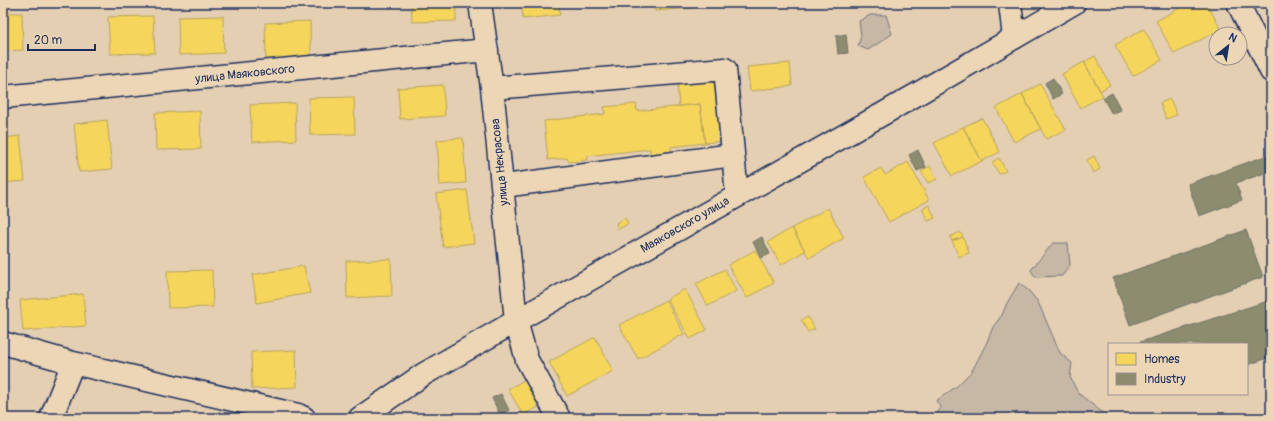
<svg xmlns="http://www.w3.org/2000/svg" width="1274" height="421" font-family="Pangolin,sans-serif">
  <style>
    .green { fill: #c7b8a6; stroke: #717482 }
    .homes { fill: #f6d55c; stroke: #b4a35d }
    .industry { fill: #8c8c6e; stroke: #6a7069 }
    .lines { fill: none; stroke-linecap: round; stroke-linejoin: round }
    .minor-casing { stroke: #1b2f5e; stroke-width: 25 }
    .minor { stroke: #edd6b6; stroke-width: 22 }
    .labels { text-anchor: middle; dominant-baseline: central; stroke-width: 4; stroke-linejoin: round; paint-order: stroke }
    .street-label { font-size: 12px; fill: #1b2f5e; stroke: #edd6b6 }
  </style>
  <rect width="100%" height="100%" fill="#e5cfb2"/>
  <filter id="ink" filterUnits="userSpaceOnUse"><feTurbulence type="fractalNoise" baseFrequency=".025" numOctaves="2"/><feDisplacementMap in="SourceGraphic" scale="8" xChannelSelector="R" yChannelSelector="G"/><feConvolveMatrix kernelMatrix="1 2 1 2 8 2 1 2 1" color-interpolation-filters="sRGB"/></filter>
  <g filter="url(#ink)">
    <!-- green -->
    <path class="green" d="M870,15h16l6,19 -24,16 -10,-4 3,-10 -2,-15z
      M1053,243h15l2,22 -8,11 -27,1 -4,-7z
      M1019,283l10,8 9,11 22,51 12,10 -2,14 8,16 31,25h-174l6,-11 -5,-6 21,-15 15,-15 14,-27 7,-17 9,-12 5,-12z"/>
    <!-- homes -->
    <path class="homes" d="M411,3h45v18l-44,1z
      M521,3h38l1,12 -37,4z
      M655,3h37l1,5 -38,3z
      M1189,3h17l15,26 -47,25 -18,-33z
      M3,13h19l1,37 -20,1z
      M153,16l2,37 -45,1 -2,-37z
      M223,16l1,37 -45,2 -1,-38z
      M310,21l1,38 -45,1 -1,-37z
      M1144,29l18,31 -29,16 -18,-31z
      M1095,56l15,29 -10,6 -16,-29z
      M1084,62l19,34 -23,12 -18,-34z
      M790,63l2,23 -42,5 -3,-24z
      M714,79l7,62 -16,2 -5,-39 -21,2 -2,-23z
      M1040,84l26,46 -20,9 -24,-45z
      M443,85l2,31 -45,3 -2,-31z
      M1022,94l19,35 -27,13 -18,-34z
      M354,97l1,37 -45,1 -1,-37z
      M1170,99l7,16 -11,4 -6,-16z
      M295,103l1,37 -44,2 -2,-37z
      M636,104l1,7 63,-7 5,39 -34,4v5l-21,2v-5l-63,7 1,4 -19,2 -2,-4 -19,2 -4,-39 61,-7 -1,-7z
      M200,111l1,38 -45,1 -1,-37z
      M982,118l18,34 -18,9 -19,-34z
      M107,120l5,49 -33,3 -5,-48z
      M963,127l19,34 -30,15 -18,-33z
      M20,136l5,45 -22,2v-45z
      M463,138l3,45 -26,2 -3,-45z
      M1094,156l6,13 -7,4 -6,-13z
      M999,158l7,13 -7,3 -7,-12z
      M908,162l21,38 -40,22 -25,-45 17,-9 4,7z
      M930,166l7,13 -9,4 -7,-12z
      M467,190l7,53 -31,4 -7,-53z
      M929,205l6,13 -7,3 -6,-12z
      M828,208l16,30 -35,20 -17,-30z
      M625,218l3,6 -10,5 -2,-6z
      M792,228l13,23 -24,14 -13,-23z
      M960,232l3,5 -11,4 -2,-4z
      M963,237l6,16 -10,4 -7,-16z
      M755,250l19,33 -27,15 -19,-33z
      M391,259l1,37 -45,2 -1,-37z
      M304,266l6,27 -53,10 -5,-28z
      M725,269l11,22 -28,15 -12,-22z
      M212,270l1,37 -45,1 -1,-37z
      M685,289l22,41 -17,9 -23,-40z
      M83,294l3,32 -63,5 -3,-31z
      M666,300l18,34 -46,25 -19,-34z
      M808,317l7,12 -7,3 -7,-12z
      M595,337l18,34 -46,25 -18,-34z
      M296,350l1,37 -45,2 -1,-37z
      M528,378l14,27 -19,10 -15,-26z
      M469,413l3,5h-15z"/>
    <!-- industry -->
    <path class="industry" d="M846,34l2,19 -10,1 -2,-18z
      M1222,58h12l1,1 -9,5z
      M1053,78l9,16 -9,5 -8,-16z
      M1112,93l9,17 -9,4 -9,-16z
      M918,150l8,17 -9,4 -8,-16z
      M1268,155l3,8v8l-35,12 6,17 -43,16 -11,-32z
      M1246,230l17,47 -133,48 -17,-47z
      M762,237l8,17 -9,4 -8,-16z
      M1271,300v57l-24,8v-21h-107v-2z
      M501,394l8,16 -9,5 -8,-17z"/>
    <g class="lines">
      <defs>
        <path id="minor" d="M480,3l12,85 24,233 11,39 32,58
          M1010,3l4,35
          M1238,3l33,68
          M492,88l233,-19 12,126
          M3,97l484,-47
          M503,186l230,-31
          M3,343l70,20 225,52 6,3
          M51,418l22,-55
          M360,418l64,-44 92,-53 372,-210 186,-108"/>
      </defs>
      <!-- minor casing -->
      <use href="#minor" class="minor-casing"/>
      <!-- minor -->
      <use href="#minor" class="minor"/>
    </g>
  </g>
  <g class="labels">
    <!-- street labels -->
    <g class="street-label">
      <text transform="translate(245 74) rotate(-6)">улица Маяковского</text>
      <text transform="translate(500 162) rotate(-96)">улица Некрасова</text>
      <text transform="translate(685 225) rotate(-30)">Маяковского улица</text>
    </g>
  </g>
  <!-- margin -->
  <rect width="1274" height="421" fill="none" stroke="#edd6b6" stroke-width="16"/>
  <rect x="8" y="8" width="1258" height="405" fill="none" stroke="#1b2f5e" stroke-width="1.5" filter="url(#ink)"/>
  <!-- legend -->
  <rect x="1108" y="343" width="140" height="52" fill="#edd6b6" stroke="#999393"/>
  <rect x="1116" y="353" width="20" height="12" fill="#f6d55c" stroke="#999393"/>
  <text x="1144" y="363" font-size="12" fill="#1b2f5e">Homes</text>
  <rect x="1116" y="373" width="20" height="12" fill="#8c8c6e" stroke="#999393"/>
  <text x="1144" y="383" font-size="12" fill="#1b2f5e">Industry</text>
  <!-- north arrow -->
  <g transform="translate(1228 46) rotate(30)"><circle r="19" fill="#edd6b6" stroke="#999393"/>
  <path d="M0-3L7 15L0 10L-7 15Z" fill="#1b2f5e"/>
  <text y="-6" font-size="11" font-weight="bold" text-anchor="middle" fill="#1b2f5e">N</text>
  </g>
  <!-- scale -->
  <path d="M28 44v6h67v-6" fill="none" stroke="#1b2f5e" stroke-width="2"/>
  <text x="34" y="44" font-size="12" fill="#1b2f5e" stroke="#edd6b6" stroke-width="3" paint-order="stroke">20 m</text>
</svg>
